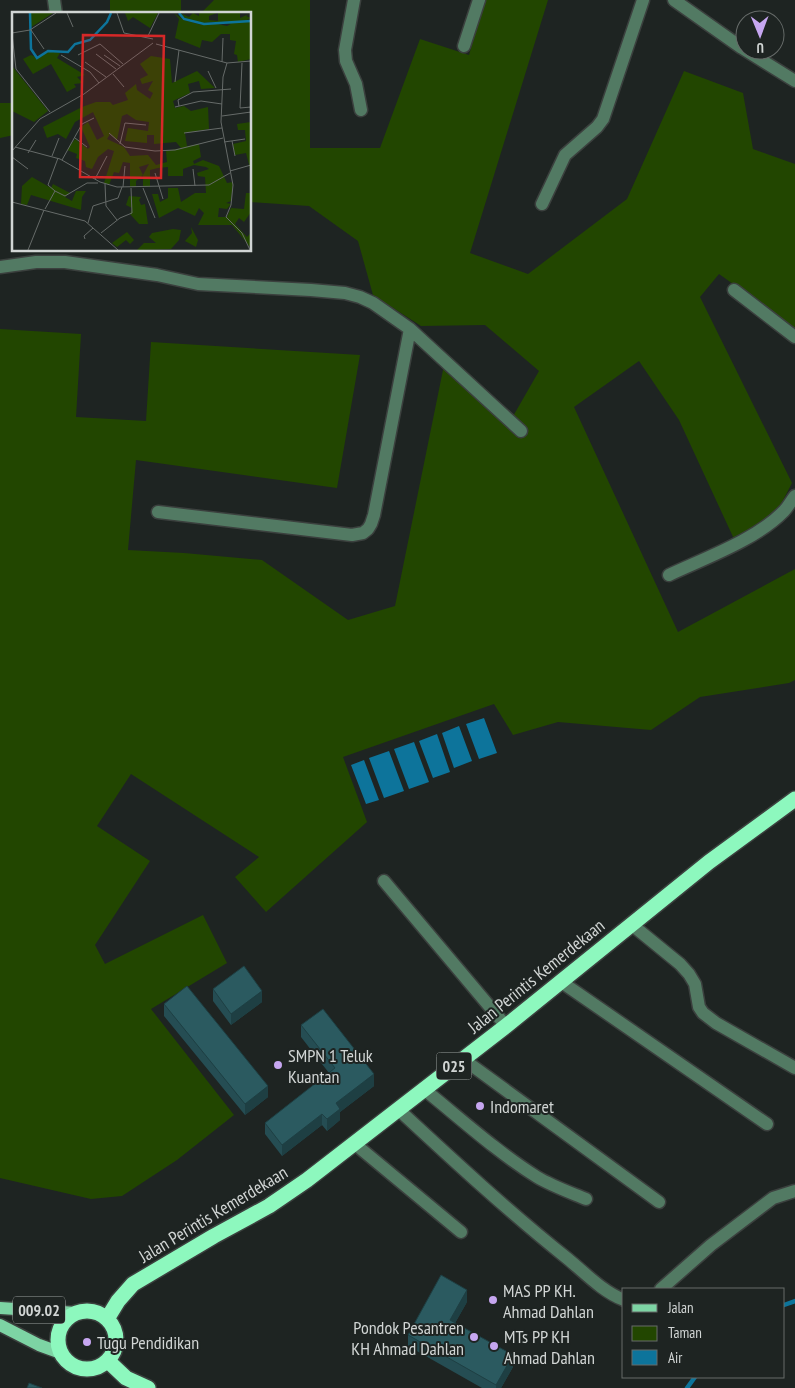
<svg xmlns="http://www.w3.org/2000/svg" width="795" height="1388" font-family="'PT Sans Narrow',sans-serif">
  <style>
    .green { fill: #224600 }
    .water { fill: #0d749b }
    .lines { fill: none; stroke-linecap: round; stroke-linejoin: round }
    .stream { stroke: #0d749b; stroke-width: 4.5 }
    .minor-casing { stroke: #3b403e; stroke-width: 15 }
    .major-casing { stroke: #3b403e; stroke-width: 15 }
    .highway-casing { stroke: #3b403e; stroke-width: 18 }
    .minor { stroke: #527a63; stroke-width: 12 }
    .major { stroke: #7dd4a4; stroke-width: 12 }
    .highway { stroke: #8df8be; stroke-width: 15 }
    .wall { fill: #254d53 }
    .shaded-wall { fill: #1e3f43 }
    .building { fill: #2b5a60; stroke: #1e3f43 }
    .poi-dot { fill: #c6a6f0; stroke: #1e2422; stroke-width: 2 }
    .labels { text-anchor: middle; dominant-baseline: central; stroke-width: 4; stroke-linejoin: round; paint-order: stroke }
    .shield { fill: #1e2422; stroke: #9ba09f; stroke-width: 1 }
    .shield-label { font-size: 16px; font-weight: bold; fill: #d1d5d4 }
    .street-label { font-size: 18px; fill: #d1d5d4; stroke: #1e2422 }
    .poi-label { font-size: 18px; fill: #d1d5d4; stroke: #1e2422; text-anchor: start }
    .inset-river { fill: none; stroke: #0d749b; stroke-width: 2.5 }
    .inset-road { fill: none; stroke: #666b69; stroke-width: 1 }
    .view { fill: #d62828; fill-opacity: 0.15; stroke: #d62828; stroke-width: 2.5 }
    .inset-edge { fill: none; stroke: #d1d5d4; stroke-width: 2.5 }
  </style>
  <rect width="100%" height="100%" fill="#1e2422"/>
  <!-- green -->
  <path class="green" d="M110,0h71v14h-71z
    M214,0h96v148h70l40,-109 49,16 16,-55h63l-78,253 58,21 99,-75 57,-128 59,22 10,56 42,15v164l-76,-54 -19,23 92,186 -14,27 -44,29 -55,-119 -40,-59 -65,46 104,225 117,-63v111l-6,3 -89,14 -49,33 -93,-8 -45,13 -19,-31 -151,53 24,65 -101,90 -31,-35 24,-20 -128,-83 -34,52 53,35 -55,84 10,19 98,-49 24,48 -76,46 83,106 -57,45 -55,36 -31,3 -91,-21v-849l81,5 -5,83 70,4 5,-79 209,13 -23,133 -201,-28 -8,90 56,3 78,7 86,60 47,-14 49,-241 64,60 31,-54 -54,-46 -64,1 -48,-31 -15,-54 -49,-35 -59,-4v-188h-50z
    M0,103h14v32l-14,3z"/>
  <!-- water -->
  <path class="water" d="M484,718l13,35 -18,6 -13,-35z
    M459,726l13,35 -18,7 -12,-35z
    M437,734l13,38 -17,6 -14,-37z
    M414,742l15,40 -20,7 -15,-40z
    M389,751l15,40 -20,7 -15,-40z
    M364,760l15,40 -13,4 -15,-39z"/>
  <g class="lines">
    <!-- stream -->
    <path class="stream" d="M784,1305l11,-4
      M687,1388l8,-11"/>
    <defs>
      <path id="minor" d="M54,0l2,14
        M354,0l-9,50 1,11 10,23 5,26
        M674,0l68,48 53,33
        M464,46l15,-46
        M542,204l23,-49 32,-28 6,-8 40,-119
        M0,267l36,-5h29l92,13 41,9 113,6 34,3 15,4 13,6 37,26 111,102
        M734,290l61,47
        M158,512l194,23 11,-2 5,-4 3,-5 3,-9 36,-186
        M669,575c36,-17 87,-35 115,-64 4,-4 7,-10 11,-15
        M384,881l122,145
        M631,924l49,40 9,10 6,10 4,23 4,6 13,10 79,45
        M560,981l207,143
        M463,1059l196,143
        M425,1090c36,29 72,62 112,87 15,9 32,15 49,22
        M399,1110c55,51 110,102 169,149 17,14 35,33 56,41
        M355,1144l106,88
        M661,1289l50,-44 62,-47 22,-7"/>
      <path id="major" d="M0,1308l77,5
        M0,1325l39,20 22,8"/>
      <path id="highway" d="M58 1340a29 29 0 1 1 58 0a29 29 0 1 1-58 0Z
        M107,1319l11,-18 15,-17 81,-48 55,-30 38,-26 199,-154 203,-164 86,-63
        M108,1361l18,17 22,10"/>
    </defs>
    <!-- minor casing -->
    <use href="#minor" class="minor-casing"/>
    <!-- major casing -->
    <use href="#major" class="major-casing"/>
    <!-- highway casing -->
    <use href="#highway" class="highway-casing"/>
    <!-- minor -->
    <use href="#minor" class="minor"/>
    <!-- major -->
    <use href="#major" class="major"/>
    <!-- highway -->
    <use href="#highway" class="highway"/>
  </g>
  <!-- wall -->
  <path class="wall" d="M213,989l49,13 -31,23 -18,-24z
    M164,1004l104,93 -23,18 -81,-99z
    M301,1025l73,61 -34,26v8l-13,11 -5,-6 -40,31 -17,-22v-11l64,-50 -28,-36z
    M467,1302l-12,21 58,44 -12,21h-19l-74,-42v-11z"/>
  <!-- shaded-wall -->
  <path class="shaded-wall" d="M262,991v11l-31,23v-11z
    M374,1074v12l-34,26v8l-13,11v-12l9,-16z
    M268,1086v11l-23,18v-11z
    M322,1114v11l-40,31v-11z
    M467,1290v12l-17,30v-12z
    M513,1355v12l-12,21h-5v-3z"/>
  <!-- building -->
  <path class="building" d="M244,966l18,25 -31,23 -18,-25z
    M187,986l81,100 -23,18 -81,-100z
    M323,1009l51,65 -38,29 4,6 -13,10 -5,-5 -40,31 -17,-22 70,-55 -34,-43z
    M441,1275l26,15 -17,30 63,35 -17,30 -88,-50z
    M29,1383l13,5h-15z"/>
  <!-- markers -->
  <g class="poi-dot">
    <circle cx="278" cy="1065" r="5"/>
    <circle cx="480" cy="1106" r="5"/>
    <circle cx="493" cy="1300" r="5"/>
    <circle cx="474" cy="1337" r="5"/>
    <circle cx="87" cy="1342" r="5"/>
    <circle cx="494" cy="1346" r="5"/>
  </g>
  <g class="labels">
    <!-- shield labels -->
    <g class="shield">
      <rect x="436.5" y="1052.5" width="35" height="27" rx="4"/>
      <rect x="13" y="1296.5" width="52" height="27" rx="4"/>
    </g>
    <g class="shield-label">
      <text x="454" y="1066">025</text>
      <text x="39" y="1310">009.02</text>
    </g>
    <!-- street labels -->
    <g class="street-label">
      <text transform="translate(536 976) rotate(-39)">Jalan Perintis Kemerdekaan</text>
      <text transform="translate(213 1214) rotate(-31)">Jalan Perintis Kemerdekaan</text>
    </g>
    <!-- poi labels -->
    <g class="poi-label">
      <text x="288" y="1055">SMPN 1 Teluk<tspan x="288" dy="21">Kuantan</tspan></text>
      <text x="490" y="1106">Indomaret</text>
      <text x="503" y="1290">MAS PP KH.<tspan x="503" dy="21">Ahmad Dahlan</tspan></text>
      <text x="464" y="1327" text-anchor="end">Pondok Pesantren<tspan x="464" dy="21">KH Ahmad Dahlan</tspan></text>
      <text x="504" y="1336">MTs PP KH<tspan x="504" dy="21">Ahmad Dahlan</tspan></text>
      <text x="97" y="1342">Tugu Pendidikan</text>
    </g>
  </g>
  <!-- overview -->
  <g transform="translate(12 12)">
    <rect width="239" height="239" fill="#1e2422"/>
    <path d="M19,1h22l-23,15zM113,1h33l-8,15 -17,-11 -5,4zM162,1l10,7 18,5 11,-2 14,3 4,-2 -18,-2 -10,1 -18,-5 -5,-5 9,4 4,-4 6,3v-3h18l-8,3v4l9,1v-8h22v5l11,-5 -5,3 5,2 -4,2 4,2v37l-13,3 -1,-7 -3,-1 2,-13 -6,-1v-6h-9l-9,8 -10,-2 -2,8 -25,-10 4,-19zM38,39l10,2 -3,5 28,17 -8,2 6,6 -9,1 2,3 -9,5 -16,-28 -18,10 -10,-15 8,-4 7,3zM139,44l19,3 2,24 25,-12 18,17 -14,1 -2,-8 -11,3 2,9 -17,8 2,7 9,-2 7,5 17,-4 1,22 -24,4 2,13 12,-2 2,13 -8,4 1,3 9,-4 16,6 8,17 6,-1 -2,19 -5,2 5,1 -4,5 -8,-1 -1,9h9l4,-9 13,1 2,-16h5v19l-7,10 -5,-4 -4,6 12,13 4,-4v15l-19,-23h-34l6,-12 -5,-5 -4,8 -17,-8 -19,10 -7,-24h6l2,8 8,-4v-10h10l3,14 14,-9h11l-1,-16 -7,-1 -1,-3 12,-4 -3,-2 -12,-2 -11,4v7h-15v-9l-10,1 -8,2v17h-7v-12l6,-11 -10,3 4,8 -7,6v6h-6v-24l-7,-1 -4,11 -5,-1 -5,13 -5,-2 10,-32 -6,-2 -10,8 -6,12 -6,-2 -1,-6 -9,-3 1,-4 -10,-4 8,-11 13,10 2,-2 -9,-20 7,-5 9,18 7,-4 -11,-24 -18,10 -9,17 -8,-5 -11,4 -4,-11 39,-20 14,-5h14l3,3 15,-5 -3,-7 11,-9 1,6 13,9 3,-6 -5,-3 5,-9 -11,3 -2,-5 8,-4 -8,-11zM115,102l9,6 13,2 -1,9 -20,-3 -3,13 22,2v-8h7v9l22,-2 5,6 -15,3 1,11 -11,3 -8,-10 -18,1 -6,-9 -17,-8 3,-5 7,6 5,-24zM0,54l36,45 -14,11 -22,-11zM239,110v50l-5,-19 -11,2 -2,-11 13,-3 -1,-11h-7l-1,-6zM20,165l19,11 2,-4 17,9 -5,4 7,4 4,-10h10l-4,6 -1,13 -50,-15 -4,10 -6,-1 1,-18zM117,184l12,1 -2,3 2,5 4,-1 3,20h-9l-9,-10 2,-6 -6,-3zM179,215l7,13 -2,7 -11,-6 7,-8zM161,217l8,1 -2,10 -8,9 -34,1 7,-7h12l-7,-6 3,-4zM115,220l7,8 -4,4 -4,-4 -9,7 -5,-4z" fill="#224600" fill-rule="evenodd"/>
    <path class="inset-river" d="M18,1l1,36 6,9 11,-7 20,1 7,-8 15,-4 17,-18 4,-9M167,1l5,6 20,5 47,-3"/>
    <path class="inset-road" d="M55,1l6,14M105,1l7,20 29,6M19,18l13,19M0,21l18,-3 26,-17M0,22l4,35 34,43M136,24l11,-23M144,32l71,19 24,-2M84,42l20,15M49,43l29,17 9,11M66,43l22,-11 23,20M92,43l16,11M73,50l21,15M210,50l1,-24M215,51l-4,14 -2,45 12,63 -2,20 -5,12 16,16 8,17M230,51l-2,45 11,-1M196,59l8,17M101,62l11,13M163,70l4,-32M167,94l-1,-6 15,-8 38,-3M163,95l26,-6 21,3M210,104l29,-4M97,121l16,14 30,4 20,-1 48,-12M172,121l38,-5M63,126l12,9M220,129l3,15M212,130l21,-3M108,132l5,-21 21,2M3,135l45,12 40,23 17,5 92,-2 21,-12M0,139l28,-32 44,-25 69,-51M16,141l8,-13M40,144l7,-18M0,145l16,12M46,146l-10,27 7,6 10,5 22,-13h11M50,148l20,-36 12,-6M181,157l2,17M218,159l21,-6M143,161l8,26M83,167l12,-23M93,172l1,22 11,14M111,175l2,-21M131,176l12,30M0,190l73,19 33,29M33,197l10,-18M76,211l5,-17 25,-8 4,-11M89,221l19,-15 12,-5 -1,-25M73,227l-1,-3 9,-8M16,238l16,-40"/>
    <path class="view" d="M71,23l81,1 -3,142 -81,-1z"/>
    <rect width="239" height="239" class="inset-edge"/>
  </g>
  <!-- legend -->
  <rect x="622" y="1288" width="162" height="90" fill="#1e2422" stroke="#666b69"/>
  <rect x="632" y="1304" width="25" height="8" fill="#7dd4a4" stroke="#666b69"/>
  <text x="668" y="1313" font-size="15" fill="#d1d5d4">Jalan</text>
  <rect x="632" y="1326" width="25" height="15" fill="#224600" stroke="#666b69"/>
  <text x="668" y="1338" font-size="15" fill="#d1d5d4">Taman</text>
  <rect x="632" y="1350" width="25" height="15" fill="#0d749b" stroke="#666b69"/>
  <text x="668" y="1363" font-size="15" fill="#d1d5d4">Air</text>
  <!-- north arrow -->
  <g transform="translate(760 35) rotate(179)"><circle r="24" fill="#1e2422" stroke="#666b69"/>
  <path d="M0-4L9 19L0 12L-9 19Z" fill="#c6a6f0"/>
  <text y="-8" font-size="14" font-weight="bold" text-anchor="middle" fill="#d1d5d4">U</text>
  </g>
</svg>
